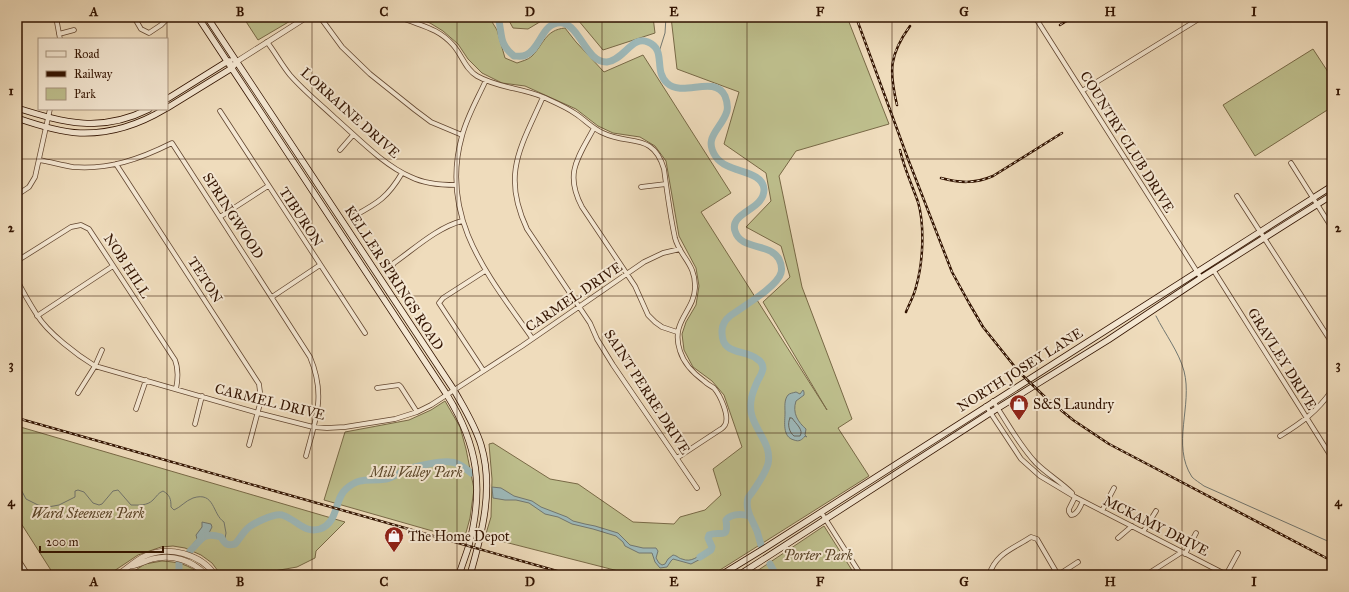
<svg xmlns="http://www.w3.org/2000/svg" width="1349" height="592" font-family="'IM FELL Great Primer',serif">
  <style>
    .green { fill: #bebf8d; stroke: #786946 }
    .water { fill: #9db9ba; stroke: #727770 }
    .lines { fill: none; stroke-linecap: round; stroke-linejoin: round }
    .shore { stroke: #68665d; stroke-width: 1 }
    .stream { stroke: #727770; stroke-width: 1 }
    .river { stroke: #9db9ba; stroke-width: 7 }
    .minor-casing { stroke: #61452f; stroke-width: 5.5 }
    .tertiary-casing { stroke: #61452f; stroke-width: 6 }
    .secondary-casing { stroke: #321300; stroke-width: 7 }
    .minor { stroke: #f5e8d3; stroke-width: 4 }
    .tertiary { stroke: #f5e8d3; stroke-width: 5 }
    .secondary { stroke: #f5e8d3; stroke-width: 5.5 }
    .rail-casing { stroke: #321300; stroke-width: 2.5 }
    .rail { stroke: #f5e8d3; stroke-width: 1; stroke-dasharray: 3; stroke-linecap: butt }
    .grid { fill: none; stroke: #321300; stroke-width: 1; stroke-opacity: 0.55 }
    .labels { text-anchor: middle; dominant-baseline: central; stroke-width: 4; stroke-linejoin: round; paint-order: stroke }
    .street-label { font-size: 14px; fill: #321300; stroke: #f5e8d3 }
    .poi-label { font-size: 14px; fill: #321300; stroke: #f5e8d3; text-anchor: start }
    .park-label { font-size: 14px; font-style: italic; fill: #5c472a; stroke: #f5e8d3 }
    .neatline { fill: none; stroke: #321300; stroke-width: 1.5 }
    .grid-label { font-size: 13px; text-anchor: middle; font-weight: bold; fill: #321300 }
  </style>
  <rect width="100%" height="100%" fill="#efdcbc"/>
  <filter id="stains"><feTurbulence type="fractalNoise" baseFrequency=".005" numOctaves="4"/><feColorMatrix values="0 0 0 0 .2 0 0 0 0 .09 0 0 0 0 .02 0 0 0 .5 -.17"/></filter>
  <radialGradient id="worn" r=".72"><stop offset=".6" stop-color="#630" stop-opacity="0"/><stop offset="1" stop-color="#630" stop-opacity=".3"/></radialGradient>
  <!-- green -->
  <path class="green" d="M243,17h54l-39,23z
    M411,17h78l8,13 8,28 12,5c5,-2 11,-3 15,-7 12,-12 13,-26 33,-28l11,14 28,30 39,-17 88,138 -30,19 126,198 -64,-108 27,-25 -9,-31 -35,-19 25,-26 -5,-28 -42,-29 15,-52 -62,-23 -6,-52h176l42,107 -93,27 -17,25 23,111 50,132 -14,9 31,48 -157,99h-78l-149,-38 6,-20 1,-38 -3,-35 4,-1 57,36 28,5 55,38 41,2 6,-7 25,-7 16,-15 -8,-26 29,-22 -18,-52 -12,-14 -19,-14 -9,-17 -2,-16 4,-12 10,-17 3,-19 -3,-18 -17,-32 -13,-75 -11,-15 -15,-9 -27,-4 -15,-7 -22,-17 -51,-23 -23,-3 -20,-10 -14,-14 -10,-15 -15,-13 -13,-8z
    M507,17h41l-20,12 -15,-1z
    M551,17h102l2,16 -52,17 -25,-30z
    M1313,49l19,29v29l-77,49 -32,-51z
    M445,401l15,26 6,22 8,40 -4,29 -6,22 -140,-40 21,-68 64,-12 22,-10z
    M17,426l328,96 -29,29 -1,7 -18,9 -46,8h-30l-9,-12 -11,-8 -16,-7 -12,-2 -12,1 -23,8 -30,20h-54l-37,-58z
    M824,526l31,49h-104z
    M162,561c16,1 26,3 39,14h-73l17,-11z"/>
  <!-- water -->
  <path class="water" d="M803,390l1,2v3l-8,6c-4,12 2,21 10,28l-1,6 2,2 -2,-1c-3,4 -6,6 -11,4 -12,-3 -9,-18 -9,-27 0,-7 -1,-13 3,-18 2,-2 5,-2 8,-3l4,2z
    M492,487l9,1 13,8 18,5 9,6 26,10 6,4 12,3 10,2 23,7 12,12 13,3h13l2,3 -2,7 3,5 3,2 3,-1 3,-5 5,-4c5,1 5,3 9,4 10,4 16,-3 24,-8l2,4 -17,9 -18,-5 -2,2 -4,6 -7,1 -5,-6 -3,-9h-13l-14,-7 -2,-4 -7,-6 -23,-7 -21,-5 -14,-7 -13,-3 -16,-11 -13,-3h-11l-12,-2z
    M202,522l9,2 1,3 -3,6 5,1 1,3 -11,1 -8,9 -3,-3 4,-5 -1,-4 6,-8z"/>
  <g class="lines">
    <!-- shore -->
    <path class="shore" d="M790,418h2c4,6 12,12 8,18h-6c-5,-4 -7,-12 -4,-18z"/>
    <!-- stream -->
    <path class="stream" d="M659,52l6,-19 1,-16
      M1156,316c9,18 23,36 28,55 9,34 -13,74 8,106 3,3 8,6 12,9l128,57
      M17,482l9,17 12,6 10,2 11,-2 16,-8v-6l3,-1 6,2 9,11 6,2 3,-1 11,-13 5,-1 13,15c8,0 16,1 22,-5 4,-4 5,-7 10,-9 7,4 8,8 8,16l3,3c7,-3 11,-9 19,-12 22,-7 19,16 31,24l2,11 -2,10"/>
    <!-- river -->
    <path class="river" d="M457,17l10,2 5,-2
      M498,17c5,18 0,26 16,39 4,0 8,1 12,-1 15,-6 16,-35 37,-32 17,4 24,40 44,39 17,-2 25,-27 41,-20 19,8 5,28 19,41 16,15 47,-9 58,13 2,5 3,10 2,15 -5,18 -25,26 -11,46 12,17 46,12 48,32 1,21 -35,23 -29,42 6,20 34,11 44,28 2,4 3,10 2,14 -4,14 -39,34 -51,43 -5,4 -8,9 -8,15 -1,25 23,18 35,28 4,2 6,6 6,10 -1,4 -3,8 -5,11 -5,11 -10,23 -6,36 5,17 20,29 16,48 -3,10 -9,18 -15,27 -1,2 -4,5 -5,7 -2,6 0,13 2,18
      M190,551c11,-10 12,-20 31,-14 4,7 6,9 14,7 4,-4 7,-10 11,-14 5,-6 28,-17 36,-15 14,4 22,19 38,14 19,-7 14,-30 26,-40 15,-13 23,-7 40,-10 8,-2 14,-7 22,-10 9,-3 32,-8 42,-7 8,0 15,6 21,11
      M700,557l11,-7 1,-3 -4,-9 1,-3c12,-5 20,6 17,-15 6,-7 16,-6 24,-4l7,15 4,14
      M770,564l6,11
      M174,575l5,-5v-7"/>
    <defs>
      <path id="minor" d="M56,17l4,22
        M134,17l7,12 8,4 12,-8 8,-8
        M320,17l22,30 28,27 45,36 16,12 31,13
        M400,17c20,9 37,10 53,28 9,10 12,24 24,31 21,12 45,12 66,21 11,5 23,10 33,17 9,6 17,15 27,19 27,13 50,-1 61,36 3,23 6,46 11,69 5,19 21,26 20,50 -1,24 -25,33 -15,63 4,13 13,22 24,30 3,3 7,5 10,7 6,7 16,28 11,37 0,0 -3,4 -4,4l-44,29
        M1035,17l166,261
        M59,34l15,-4
        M267,42c8,10 14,22 23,33 13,15 29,28 44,42 23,20 49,48 77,60 14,7 30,8 45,8
        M486,80c-8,18 -19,36 -24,56 -23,82 26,139 70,202
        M1082,91l120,-74
        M543,97c-22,50 -42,77 -16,132l63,94 7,16 16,26 84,123
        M220,111l145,222
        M594,128c-16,30 -30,45 -12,79l53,79 13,29 7,7 7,5 15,5
        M340,150l13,-15
        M39,160c11,2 23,5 34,7 36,3 67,-8 99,-24l138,214c16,38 6,61 -4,99
        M1291,163l41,65
        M116,164l143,220 2,16 -12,45
        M641,187l25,-3
        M17,195l12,-8 6,-10 15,-68
        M1237,196l95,147
        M354,216c24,-13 34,-19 48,-43
        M220,217l48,-31
        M17,261l54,-34 10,-2 8,4 86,131c4,10 3,19 1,29
        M390,270l4,-7c20,-14 44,-36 68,-42
        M1214,271l118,187
        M17,280c6,12 13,24 20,35 11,18 40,40 58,51l163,47 55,14 14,1 18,-1 50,-8 22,-7 14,-7 91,-59 122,-84 19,-9 17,-4
        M272,297l48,-32
        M37,316l76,-50
        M483,370l-44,-67 4,-5 42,-27
        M377,388l22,-3 2,2 16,25
        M78,393l17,-27 7,-16
        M993,401c14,21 26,44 43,62 11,11 25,19 36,30
        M986,406l35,53 19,17 35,21 152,78
        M136,409l10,-29
        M195,424l7,-28
        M1280,436c21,-13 37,-24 52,-46
        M1075,497l-6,12v3l2,3c7,0 9,-9 12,-14
        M1102,511l12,-23
        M821,512l40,63
        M1143,532l13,-21
        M1118,538l14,-12
        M1185,554l11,-21
        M17,558l11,17
        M989,575c7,-22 24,-26 42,-38l6,2 21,36
        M1058,575l20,-13
        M1146,575l36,-23
        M1226,575l12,-22"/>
      <path id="tertiary" d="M236,62l71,-45
        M131,566c8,-1 14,-5 21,-7 20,-5 40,1 54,16
        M117,575c10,-6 18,-15 28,-19 23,-11 56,-2 70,19"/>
      <path id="secondary" d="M198,17l249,378c31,50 37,93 22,150 -3,10 -7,20 -10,30
        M207,17l247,373c10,18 21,35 27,55 13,43 1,89 -11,130
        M167,99l61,-38h2
        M17,108c48,15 84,25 132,1
        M167,108l65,-40 2,-3
        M17,118c20,7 42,14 63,15 30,1 60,-9 85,-24
        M721,575l44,-27 567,-362
        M739,575l251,-162 118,-73 93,-62 131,-83"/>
    </defs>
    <!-- minor casing -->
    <use href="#minor" class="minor-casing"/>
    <!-- tertiary casing -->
    <use href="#tertiary" class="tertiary-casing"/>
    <!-- secondary casing -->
    <use href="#secondary" class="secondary-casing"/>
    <!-- minor -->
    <use href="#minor" class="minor"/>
    <!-- tertiary -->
    <use href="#tertiary" class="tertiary"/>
    <!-- secondary -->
    <use href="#secondary" class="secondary"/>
    <defs>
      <path id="rail" d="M856,17l52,142 44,113 17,31 14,24 36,45 26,25 28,23 36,24 223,117
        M1060,25l13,-8
        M897,105c-8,-34 -8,-50 13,-79
        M900,150c4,18 12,35 18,52 7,24 5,61 -2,85 -2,9 -7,17 -10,25
        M941,178c19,5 33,6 52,-2l69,-43
        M17,418l554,157"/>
    </defs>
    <!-- rail casing -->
    <use href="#rail" class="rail-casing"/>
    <!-- rail -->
    <use href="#rail" class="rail"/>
  </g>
  <!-- grid -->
  <path class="grid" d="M167,17v22M312,17v558M457,17v558M602,17v558M747,17v558M892,17v558M1037,17v558M1182,17v558M167,39v70M167,109v466M17,159h1315M17,296h1315M17,433h1315"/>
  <!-- icons -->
  <defs>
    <symbol id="shop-pin" viewBox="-11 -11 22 30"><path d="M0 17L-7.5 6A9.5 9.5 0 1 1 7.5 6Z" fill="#8f2418" stroke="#f5e8d3"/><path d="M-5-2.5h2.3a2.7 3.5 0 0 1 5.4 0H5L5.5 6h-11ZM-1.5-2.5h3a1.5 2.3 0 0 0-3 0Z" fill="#fff"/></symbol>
  </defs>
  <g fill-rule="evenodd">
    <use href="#shop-pin" x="1008" y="393" width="22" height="30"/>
    <use href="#shop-pin" x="383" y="525" width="22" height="30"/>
  </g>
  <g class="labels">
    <!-- street labels -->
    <g class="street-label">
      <text transform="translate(350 113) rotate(42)">LORRAINE DRIVE</text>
      <text transform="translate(1127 142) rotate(58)">COUNTRY CLUB DRIVE</text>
      <text transform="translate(233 216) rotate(57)">SPRINGWOOD</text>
      <text transform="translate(301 217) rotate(57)">TIBURON</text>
      <text transform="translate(127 266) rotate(57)">NOB HILL</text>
      <text transform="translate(394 278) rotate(57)">KELLER SPRINGS ROAD</text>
      <text transform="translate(205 280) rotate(57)">TETON</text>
      <text transform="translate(574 297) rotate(-34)">CARMEL DRIVE</text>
      <text transform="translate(1282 359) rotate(58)">GRAVLEY DRIVE</text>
      <text transform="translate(1020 370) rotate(-32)">NORTH JOSEY LANE</text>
      <text transform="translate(647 392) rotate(57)">SAINT PERRE DRIVE</text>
      <text transform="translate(270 402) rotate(14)">CARMEL DRIVE</text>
      <text transform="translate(1156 526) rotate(27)">MCKAMY DRIVE</text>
    </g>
    <!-- poi labels -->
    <g class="poi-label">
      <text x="1033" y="404">S&amp;S Laundry</text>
      <text x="408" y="536">The Home Depot</text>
    </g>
    <!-- park labels -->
    <g class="park-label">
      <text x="416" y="472">Mill Valley Park</text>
      <text x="88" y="513">Ward Steensen Park</text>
      <text x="818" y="555">Porter Park</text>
    </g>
  </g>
  <!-- margin -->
  <rect width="1349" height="592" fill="none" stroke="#efdcbc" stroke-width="44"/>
  <!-- legend -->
  <rect x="38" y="38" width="130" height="72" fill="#f5e8d3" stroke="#a7937f"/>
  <rect x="46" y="51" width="20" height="6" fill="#f5e8d3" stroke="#a7937f"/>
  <text x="74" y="58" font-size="12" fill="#321300">Road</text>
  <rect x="46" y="71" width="20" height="6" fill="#321300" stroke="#a7937f"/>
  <text x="74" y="78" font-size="12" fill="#321300">Railway</text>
  <rect x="46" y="88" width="20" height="12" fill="#bebf8d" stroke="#a7937f"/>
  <text x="74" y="98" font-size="12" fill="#321300">Park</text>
  <!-- scale -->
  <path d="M40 546v6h123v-6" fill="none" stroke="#321300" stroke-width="2"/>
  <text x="46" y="546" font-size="12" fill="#321300" stroke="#f5e8d3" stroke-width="3" paint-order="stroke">200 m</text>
  <rect x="22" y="22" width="1305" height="548" class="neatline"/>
  <g class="grid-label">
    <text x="94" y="16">A</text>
    <text x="240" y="16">B</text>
    <text x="384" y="16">C</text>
    <text x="530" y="16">D</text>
    <text x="674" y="16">E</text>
    <text x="820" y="16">F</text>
    <text x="964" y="16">G</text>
    <text x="1110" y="16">H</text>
    <text x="1254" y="16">I</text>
    <text x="11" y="95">1</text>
    <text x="1338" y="95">1</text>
    <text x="11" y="232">2</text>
    <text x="1338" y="232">2</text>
    <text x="11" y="369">3</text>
    <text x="1338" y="369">3</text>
    <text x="11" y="506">4</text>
    <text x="1338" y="506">4</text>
    <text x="94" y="586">A</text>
    <text x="240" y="586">B</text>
    <text x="384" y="586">C</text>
    <text x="530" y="586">D</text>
    <text x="674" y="586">E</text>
    <text x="820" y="586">F</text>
    <text x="964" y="586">G</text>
    <text x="1110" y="586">H</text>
    <text x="1254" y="586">I</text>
  </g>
  <rect width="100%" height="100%" filter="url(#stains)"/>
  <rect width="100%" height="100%" fill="url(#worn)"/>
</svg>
